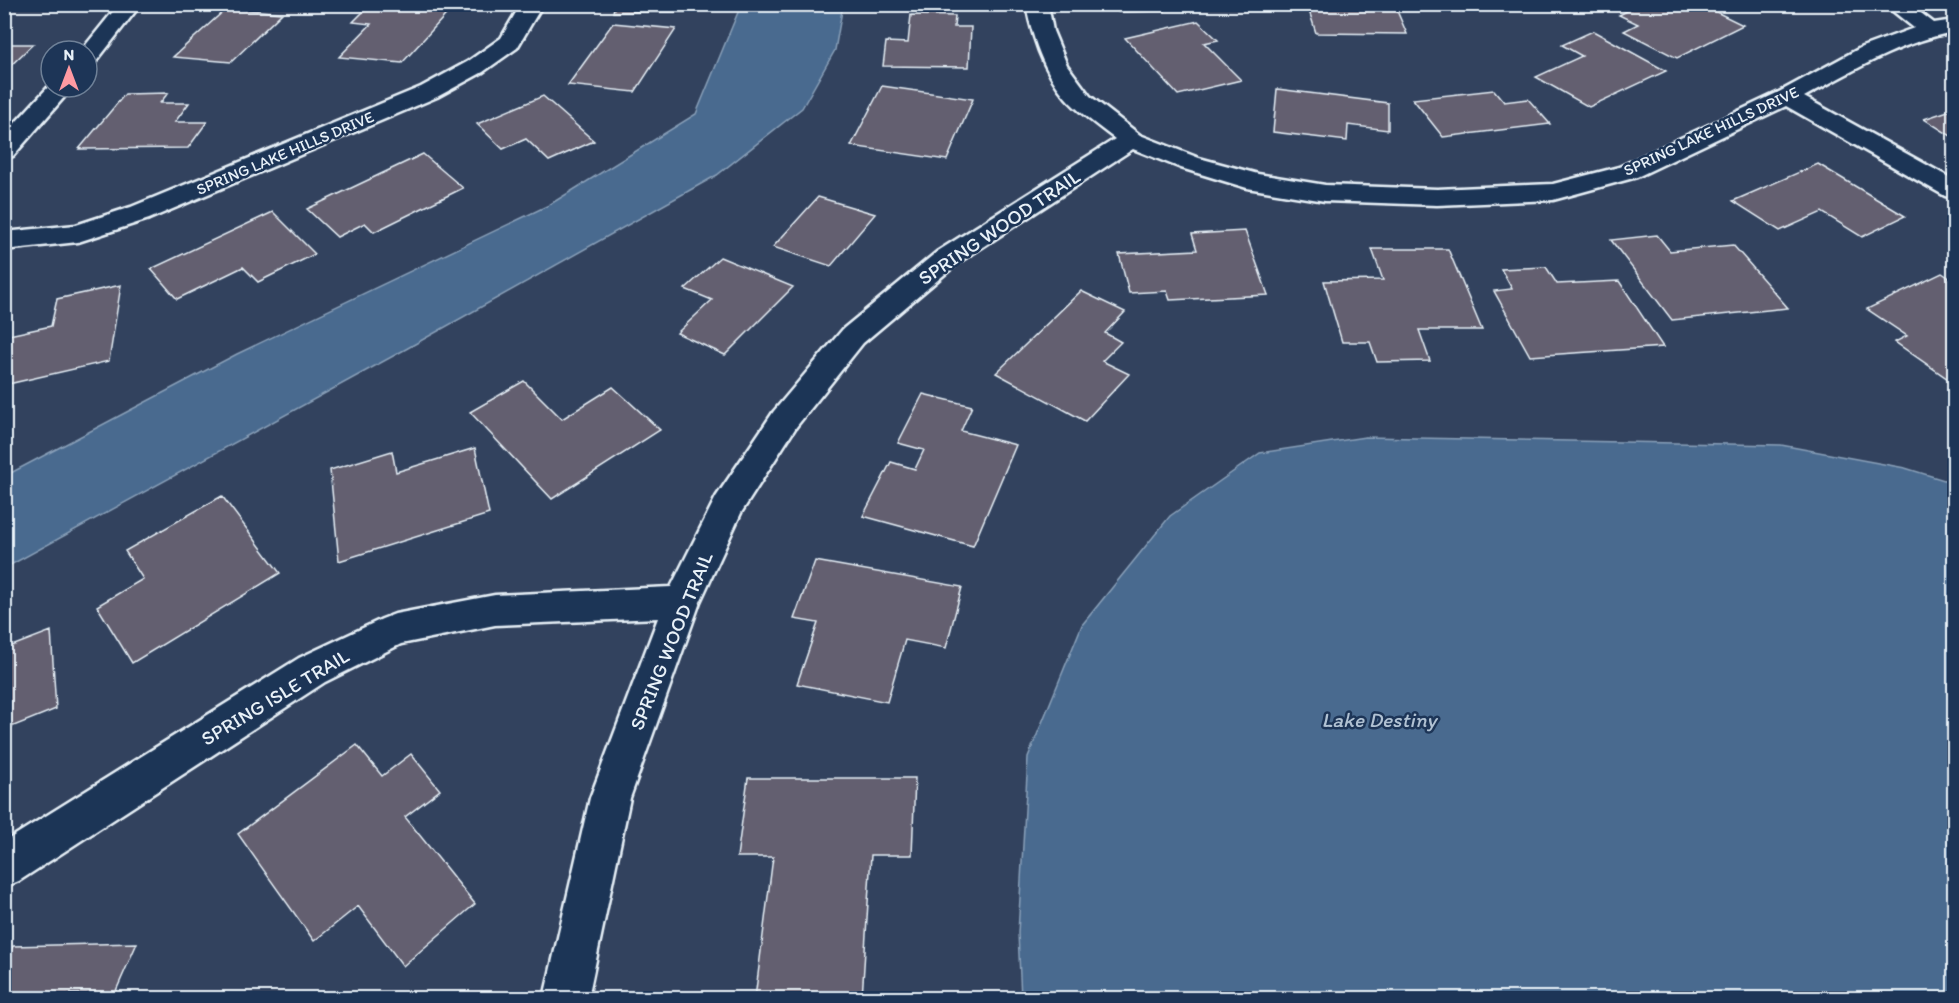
<svg xmlns="http://www.w3.org/2000/svg" width="1959" height="1003" font-family="Itim,sans-serif">
  <style>
    .water { fill: #4a6a8f; stroke: #89a0b9; stroke-width: 1.5 }
    .building { fill: #635f70; stroke: #e8f1f8; stroke-width: 1.5 }
    .lines { fill: none; stroke-linecap: round; stroke-linejoin: round }
    .minor-casing { stroke: #e8f1f8; stroke-width: 5 }
    .minor { fill: #1d3557; fill-rule: evenodd }
    .labels { text-anchor: middle; dominant-baseline: central; stroke-width: 5; stroke-linejoin: round; paint-order: stroke }
    .far-street-label { font-size: 16px; fill: #e8f1f8; stroke: #1d3557 }
    .street-label { font-size: 20px; fill: #e8f1f8; stroke: #1d3557 }
    .water-label { font-size: 21px; font-style: italic; fill: #b1c2d3; stroke: #1d3557 }
  </style>
  <rect width="100%" height="100%" fill="#32425e"/>
  <filter id="ink" filterUnits="userSpaceOnUse"><feTurbulence type="fractalNoise" baseFrequency=".0167" numOctaves="2"/><feDisplacementMap in="SourceGraphic" scale="12" xChannelSelector="R" yChannelSelector="G"/><feConvolveMatrix kernelMatrix="1 2 1 2 8 2 1 2 1" color-interpolation-filters="sRGB"/></filter>
  <g filter="url(#ink)">
    <!-- water -->
    <path class="water" d="M741,5h102l-8,45 -33,58 -85,67 -311,174 -401,219v-92l232,-122 312,-149 147,-91z
      M1365,437l416,8 124,23 49,15v515h-933l-3,-65 10,-176 54,-132 88,-109 90,-63z"/>
    <!-- building -->
    <path class="building" d="M371,4h57l25,3 -51,56 -63,-6 32,-33 -18,-2z
      M615,4h73l-2,8h-73z
      M1117,4h47l1,7 -47,1z
      M1307,4h87l13,30 -91,-1z
      M1641,4l34,2 25,-2 43,21 -66,33 -53,-27 14,-7 -19,-9z
      M227,8l55,5 -51,49 -58,-5z
      M911,15l44,1 -1,11h17l-2,40 -86,-1 3,-24 22,1z
      M1198,21l20,19 -14,3 37,37 -63,15 -53,-57z
      M613,23l63,6 -41,63 -67,-7z
      M1593,31l73,40 -77,36 -53,-30 46,-21 -20,-11z
      M4,44h29l-29,28z
      M882,86l91,13 -26,61 -96,-14z
      M1277,89l111,14v27l-40,-5 -1,16 -74,-9z
      M1494,90l10,12 24,-3 22,25 -107,13 -30,-38z
      M168,93l-8,10h29l-14,19h32l-19,26 -109,1 46,-55z
      M543,96l51,45 -45,20 -23,-22 -23,10 -26,-25z
      M1954,109v29l-30,-19z
      M423,154l40,34 -89,44 -9,-9 -28,14 -30,-28z
      M1818,164l87,52 -43,21 -40,-25 -42,19 -47,-30z
      M818,197l57,17 -44,52 -58,-19z
      M273,212l42,42 -57,28 -15,-15 -66,32 -26,-30z
      M1245,231l23,64 -98,5 -3,-9 -38,2 -10,-39 78,-4 -5,-16z
      M1657,235l13,16 63,-6 55,63 -116,12 -61,-80z
      M1372,249h76l34,81h-63l11,31 -53,1 -7,-20h-28l-18,-61 59,-1z
      M720,257l73,30 -68,68 -48,-22 35,-33 -27,-11z
      M1546,267l11,17 62,-3 44,66 -133,9 -36,-65 18,-2 -11,-20z
      M1942,273l12,8v102l-59,-41 12,-6 -40,-27z
      M121,285l-12,76 -105,24v-49l47,-10 6,-27z
      M1081,291l44,21 -20,21 16,9 -19,19 27,13 -44,47 -89,-48z
      M524,381l38,38 51,-32 47,43 -108,69 -82,-87z
      M923,394l49,12 -11,25 55,14 -43,101 -110,-30 28,-54 24,7 9,-19 -26,-7z
      M475,448l14,66 -150,47 -9,-91 62,-19 4,21z
      M222,496l58,77 -148,90 -35,-57 46,-27 -18,-28z
      M815,561l147,26 -16,61 -41,-8 -18,62 -90,-18 21,-61 -24,-4z
      M51,631l5,78 -52,21v-81z
      M357,745l25,31 29,-22 29,36 -35,27 70,87 -72,62 -45,-60 -44,35 -76,-107z
      M748,778h167l-3,77h-41l-9,143h-107l18,-141h-36z
      M137,943l-22,50 -61,1 -2,4h-48v-36l9,-16z"/>
    <g class="lines">
      <defs>
        <path id="minor" d="M119,4h22l-46,59 -8,2v-14h-6z
          M521,4h22l-26,44 -34,24 -46,25 -288,122 -71,23 -74,8v-18l72,-7 55,-18 290,-120 46,-25 34,-24z
          M1026,4h22l5,27 14,34 23,31 50,39 59,23 59,16 67,11 112,4 116,-5 66,-17 160,-75 83,-45 52,-19 -30,-24h25l25,19 20,-3v12c-54,10 -101,39 -150,65l150,83v18l-9,-2 -159,-90 -149,71 -84,23 -116,5 -112,-4 -78,-13 -66,-20 -48,-19 -175,114 -95,80 -67,84 -55,86 -41,89 -70,196 -42,200h-44l46,-200 68,-180 -163,7 -94,19 -76,38 -306,199 -15,6v-45l295,-184 83,-39 13,-5 100,-19 176,-8 45,-90 58,-86 69,-82 95,-78 177,-112c-13,-10 -27,-20 -40,-32 -28,-26 -42,-65 -49,-103z
          M51,84v3h22l-60,69 -9,2v-23z"/>
      </defs>
      <!-- minor casing -->
      <use href="#minor" class="minor-casing"/>
      <!-- minor -->
      <use href="#minor" class="minor"/>
    </g>
  </g>
  <g class="labels">
    <!-- far-street labels -->
    <g class="far-street-label">
      <text transform="translate(1711 131) rotate(-25)">SPRING LAKE HILLS DRIVE</text>
      <text transform="translate(285 153) rotate(-23)">SPRING LAKE HILLS DRIVE</text>
    </g>
    <!-- street labels -->
    <g class="street-label">
      <text transform="translate(999 227) rotate(-34)">SPRING WOOD TRAIL</text>
      <text transform="translate(671 641) rotate(-68)">SPRING WOOD TRAIL</text>
      <text transform="translate(275 697) rotate(-31)">SPRING ISLE TRAIL</text>
    </g>
    <!-- water labels -->
    <g class="water-label">
      <text x="1379" y="719">Lake Destiny</text>
    </g>
  </g>
  <!-- margin -->
  <rect width="1959" height="1003" fill="none" stroke="#1d3557" stroke-width="24"/>
  <rect x="12" y="12" width="1935" height="979" fill="none" stroke="#e8f1f8" stroke-width="2" filter="url(#ink)"/>
  <!-- north arrow -->
  <g transform="translate(69 69)"><circle r="28" fill="#1d3557" stroke="#6e8097" stroke-width="1.5"/>
  <path d="M0-4.5L10 22L0 15L-10 22Z" fill="#ff9aa2"/>
  <text y="-9" font-size="16" font-weight="bold" text-anchor="middle" fill="#e8f1f8">N</text>
  </g>
</svg>
